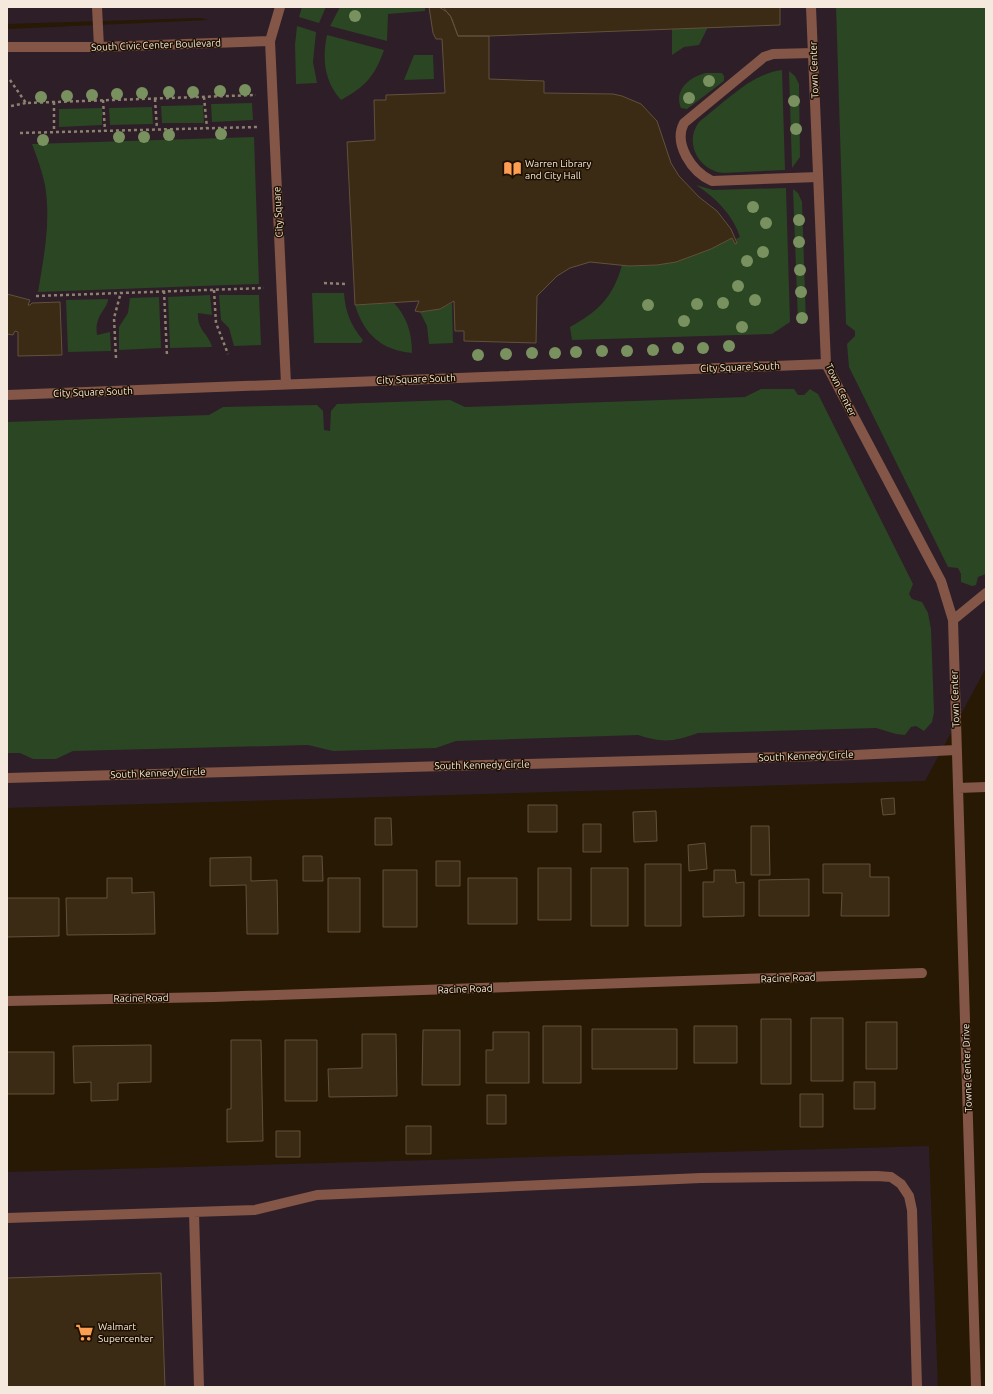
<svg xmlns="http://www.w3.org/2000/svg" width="993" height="1394" font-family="Ubuntu,sans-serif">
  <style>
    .commercial { fill: #2d1e28 }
    .green { fill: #2b4623 }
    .building { fill: #3b2b15; stroke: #62513a }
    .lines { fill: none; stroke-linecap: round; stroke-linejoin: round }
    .path { stroke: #8d816f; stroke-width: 2.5; stroke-dasharray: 3 3; stroke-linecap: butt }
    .lane { stroke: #835647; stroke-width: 10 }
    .street { stroke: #835647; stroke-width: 10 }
    .tree { fill: #78915e }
    .labels { text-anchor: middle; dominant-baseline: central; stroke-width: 3; stroke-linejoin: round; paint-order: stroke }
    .street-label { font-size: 10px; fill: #f4e9dc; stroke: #1e1000 }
    .poi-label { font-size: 10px; fill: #f4e9dc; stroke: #1e1000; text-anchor: start }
  </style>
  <rect width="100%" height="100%" fill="#271903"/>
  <!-- commercial -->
  <path class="commercial" d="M7,7h979v661l-61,113 -918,27v-779l201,-9 -8,-2 -193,6z
    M929,1146l9,241h-931v-215z"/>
  <!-- green -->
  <path class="green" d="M302,7h24l-7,16 -20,-6z
    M340,7h85v4l-37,3 -1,27 -57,-15z
    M836,7h150v567l-8,3 -2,8 -4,1 -11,-4v-8l-3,-6 -10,-1 -99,-200 -2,-23 8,-8v-5l-9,-7z
    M297,26l19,6 -3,30 4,21 -21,1 -1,-39z
    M708,27l-9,18 -15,2 -12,8v-26z
    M327,35l57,15c-9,26 -19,37 -43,50 -17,-19 -19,-41 -14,-65z
    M414,55h19l1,24 -30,1z
    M782,70l3,100 -62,3c-25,-3 -40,-32 -23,-52 24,-18 52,-48 82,-51z
    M789,71l6,5 4,8 1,73 -8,11z
    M706,73h16l2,3v5l-37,28 -6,-1c-8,-18 10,-32 25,-35z
    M252,103l1,17 -41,2 -1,-18z
    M203,105l1,18h-42l-1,-17z
    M152,107l1,17 -43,1 -1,-17z
    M102,108v17l-43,2v-18z
    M254,137l5,147 -221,8c6,-36 13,-71 7,-107 -3,-14 -8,-28 -13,-41z
    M696,185l17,5 73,-2 4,134 -18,12 -200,6 -2,-13c29,-16 43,-30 52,-62 39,5 77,-9 110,-27l3,6 2,-1 -1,-4 4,-2c-7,-22 -24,-39 -44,-52z
    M793,189l5,4 4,9 4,120h-8z
    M312,293h32c1,18 7,33 19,47l-2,3h-47z
    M210,295l2,20 -14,-2c-1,18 11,21 14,34l-42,1 -2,-51z
    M219,295h40l2,50 -27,1 -5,-18 -8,-8z
    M159,297l2,51 -42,2v-23l9,-14 2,-15z
    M108,299c0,10 -14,16 -11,36l13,-3 1,19 -43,1 -2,-52z
    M394,303c13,14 18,30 18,50 -31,-3 -48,-19 -57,-48z
    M452,303l1,40 -24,1 -2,-18 -7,-14 20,-3z
    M761,389h33l4,6h6l6,-6 8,5 95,190 -4,10 3,5 10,3 6,11 3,16 3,83 -2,10 -8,9 -8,-5 -5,1 -6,8 -9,-1 -20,-6 -178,5c-25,9 -35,10 -60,2l-182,6 -20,7 -103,3 -25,-6 -235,6 -17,8h-23l-13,-6h-13v-331l202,-7 14,-8 94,-2 6,6 1,19 6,1 1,-20 6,-7 113,-4 15,7 280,-10z"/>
  <!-- building -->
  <path class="building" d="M429,7h10l8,5 4,5 7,19h31v43l55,2v12l69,1 9,2 19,8 16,17 14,42 8,13 20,21 18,14 14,18 6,14 -2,1 -3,-6 -21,11 -35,13 -19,3 -28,1 -39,-4 -20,6 -13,8 -20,20 -1,47 -72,-2v-10h-9l-1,-30 -14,8 -20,3 -5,-1 4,-10 -64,4 -8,-163 28,-2 -1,-40h12v-5l59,-2 -3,-54h-6l-3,-6z
    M443,7h337v18l-291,11h-31l-7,-19z
    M7,294l23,6 -2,5h2l2,-2 28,-1 2,53 -44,1v-24l-3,-1 -2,4 -6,-1z
    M894,798l1,16 -12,1 -2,-16z
    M528,805h29v27h-29z
    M656,811l1,30 -23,1 -1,-30z
    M375,818h16l1,27h-17z
    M583,824h18v28h-18z
    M751,826h18l1,49h-19z
    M705,843l2,26 -18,2 -1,-26z
    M303,856h19l1,25h-20z
    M251,857v24l26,-1 1,54h-31l-1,-49 -36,1v-28z
    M436,861h24v25h-24z
    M645,864h36v62h-36z
    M823,864h47v13h19v39h-48l1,-23h-19z
    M538,868h33v52h-33z
    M591,868h37v58h-37z
    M383,870h34v57h-34z
    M714,870h21l1,13 8,-1v34l-41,1v-35h11z
    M107,878h25v15l22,-1 1,42 -88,1 -1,-37h41z
    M328,878h32v54h-32z
    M468,878h49v46h-49z
    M809,879v37h-50v-36z
    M7,898h52v38l-52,1z
    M811,1018h32v63h-32z
    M761,1019h30v65h-30z
    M866,1022h31v47h-31z
    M543,1026h38v57h-38z
    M694,1026h43v37h-43z
    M592,1029h85v40h-85z
    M423,1030h37v55h-38z
    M493,1032h36v51h-43v-33h7z
    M362,1034h34l1,62 -68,1 -1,-28 34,-1z
    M231,1040h30l2,101 -36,1v-33h4z
    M285,1040h32v61h-32z
    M151,1045v37l-33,1v17l-27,1v-19l-17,1 -1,-37z
    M7,1052h47v42h-47z
    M854,1082h21v27h-21z
    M800,1094h23v33h-23z
    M487,1095h19v29h-19z
    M406,1126h25v28h-25z
    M276,1131h24v26h-24z
    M161,1273l4,114h-158v-109z"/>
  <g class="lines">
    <!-- path -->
    <path class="path" d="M10,80l16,23 230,-8
      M204,97l3,31
      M155,99l2,30
      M103,100l2,31
      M54,102v30
      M11,106l15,-3
      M20,133l237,-6
      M324,283l23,1
      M214,290l2,33 12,31
      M164,291l3,65
      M36,296l228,-8
      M116,358l-2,-40 7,-26"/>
    <!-- lane -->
    <path class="lane" d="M97,7l2,40
      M813,53l-40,1 -9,3 -80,66c-11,21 8,49 28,58l106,-4
      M194,1213l5,174
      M7,1218l248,-8 62,-15 384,-17 176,-2 14,1 10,7 8,12 3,14 5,177"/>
    <!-- street -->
    <path class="street" d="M280,7l-10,34 16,343
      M811,7l15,357 115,217 12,39 23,767
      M7,47h92l171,-6
      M7,395l819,-31
      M953,620l33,-27
      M7,778l848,-23 101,-5
      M958,788l28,-1
      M7,1001l207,-4 708,-24"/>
  </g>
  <!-- trees -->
  <g class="tree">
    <circle cx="355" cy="16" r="6"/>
    <circle cx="709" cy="81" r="6"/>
    <circle cx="245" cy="90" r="6"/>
    <circle cx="220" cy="91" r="6"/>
    <circle cx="169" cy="92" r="6"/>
    <circle cx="193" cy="92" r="6"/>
    <circle cx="142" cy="93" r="6"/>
    <circle cx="117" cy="94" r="6"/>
    <circle cx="92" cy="95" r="6"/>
    <circle cx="67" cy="96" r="6"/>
    <circle cx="41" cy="97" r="6"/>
    <circle cx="689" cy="98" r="6"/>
    <circle cx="794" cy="101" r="6"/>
    <circle cx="796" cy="129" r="6"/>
    <circle cx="221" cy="134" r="6"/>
    <circle cx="169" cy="135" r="6"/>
    <circle cx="119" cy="137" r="6"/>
    <circle cx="144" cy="137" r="6"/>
    <circle cx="43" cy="140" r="6"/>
    <circle cx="753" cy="207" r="6"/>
    <circle cx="799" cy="220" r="6"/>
    <circle cx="766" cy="223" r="6"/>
    <circle cx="799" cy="242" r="6"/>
    <circle cx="763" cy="252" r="6"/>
    <circle cx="747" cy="261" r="6"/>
    <circle cx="800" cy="270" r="6"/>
    <circle cx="738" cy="286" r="6"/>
    <circle cx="801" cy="292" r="6"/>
    <circle cx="755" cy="300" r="6"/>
    <circle cx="723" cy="303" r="6"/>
    <circle cx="697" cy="304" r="6"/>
    <circle cx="648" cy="305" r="6"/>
    <circle cx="802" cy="318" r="6"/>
    <circle cx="684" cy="321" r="6"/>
    <circle cx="742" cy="327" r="6"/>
    <circle cx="729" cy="346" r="6"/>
    <circle cx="678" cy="348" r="6"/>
    <circle cx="703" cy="348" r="6"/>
    <circle cx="653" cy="350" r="6"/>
    <circle cx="602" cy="351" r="6"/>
    <circle cx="627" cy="351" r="6"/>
    <circle cx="576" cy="352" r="6"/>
    <circle cx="532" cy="353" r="6"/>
    <circle cx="555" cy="353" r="6"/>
    <circle cx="506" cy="354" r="6"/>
    <circle cx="478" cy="355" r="6"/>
  </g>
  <!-- icons -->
  <defs>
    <symbol id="library-bare" viewBox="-9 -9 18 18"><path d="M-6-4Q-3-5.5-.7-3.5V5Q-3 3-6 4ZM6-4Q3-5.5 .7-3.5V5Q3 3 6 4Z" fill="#fb9e52" stroke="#1e1000" stroke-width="2.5" paint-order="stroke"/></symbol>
    <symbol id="supermarket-bare" viewBox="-9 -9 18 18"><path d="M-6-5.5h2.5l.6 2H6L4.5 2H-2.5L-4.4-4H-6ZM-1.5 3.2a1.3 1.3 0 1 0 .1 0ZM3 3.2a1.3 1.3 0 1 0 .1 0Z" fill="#fb9e52" stroke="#1e1000" stroke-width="2.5" paint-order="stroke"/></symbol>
  </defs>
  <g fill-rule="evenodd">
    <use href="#library-bare" x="500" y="156" width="25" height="25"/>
    <use href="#supermarket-bare" x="72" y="1320" width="25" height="25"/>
  </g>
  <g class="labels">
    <!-- street labels -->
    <g class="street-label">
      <text transform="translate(156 45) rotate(-2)">South Civic Center Boulevard</text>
      <text transform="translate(814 70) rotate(-92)">Town Center</text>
      <text transform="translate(278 212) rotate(-93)">City Square</text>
      <text transform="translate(740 367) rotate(-2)">City Square South</text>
      <text transform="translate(416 379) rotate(-2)">City Square South</text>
      <text transform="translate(841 390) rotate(64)">Town Center</text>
      <text transform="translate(93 392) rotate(-2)">City Square South</text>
      <text transform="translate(955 699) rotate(-92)">Town Center</text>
      <text transform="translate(806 756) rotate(-2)">South Kennedy Circle</text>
      <text transform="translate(482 765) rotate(-1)">South Kennedy Circle</text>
      <text transform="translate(158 773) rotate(-2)">South Kennedy Circle</text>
      <text transform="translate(788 978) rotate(-2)">Racine Road</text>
      <text transform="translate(465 989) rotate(-2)">Racine Road</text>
      <text transform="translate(141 998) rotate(-1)">Racine Road</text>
      <text transform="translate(967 1068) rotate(-92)">Towne Center Drive</text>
    </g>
    <!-- poi labels -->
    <g class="poi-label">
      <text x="525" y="163">Warren Library<tspan x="525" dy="12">and City Hall</tspan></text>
      <text x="98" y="1326">Walmart<tspan x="98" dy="12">Supercenter</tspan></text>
    </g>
  </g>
  <!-- border -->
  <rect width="993" height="1394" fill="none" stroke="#f4e9dc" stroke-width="16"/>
</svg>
